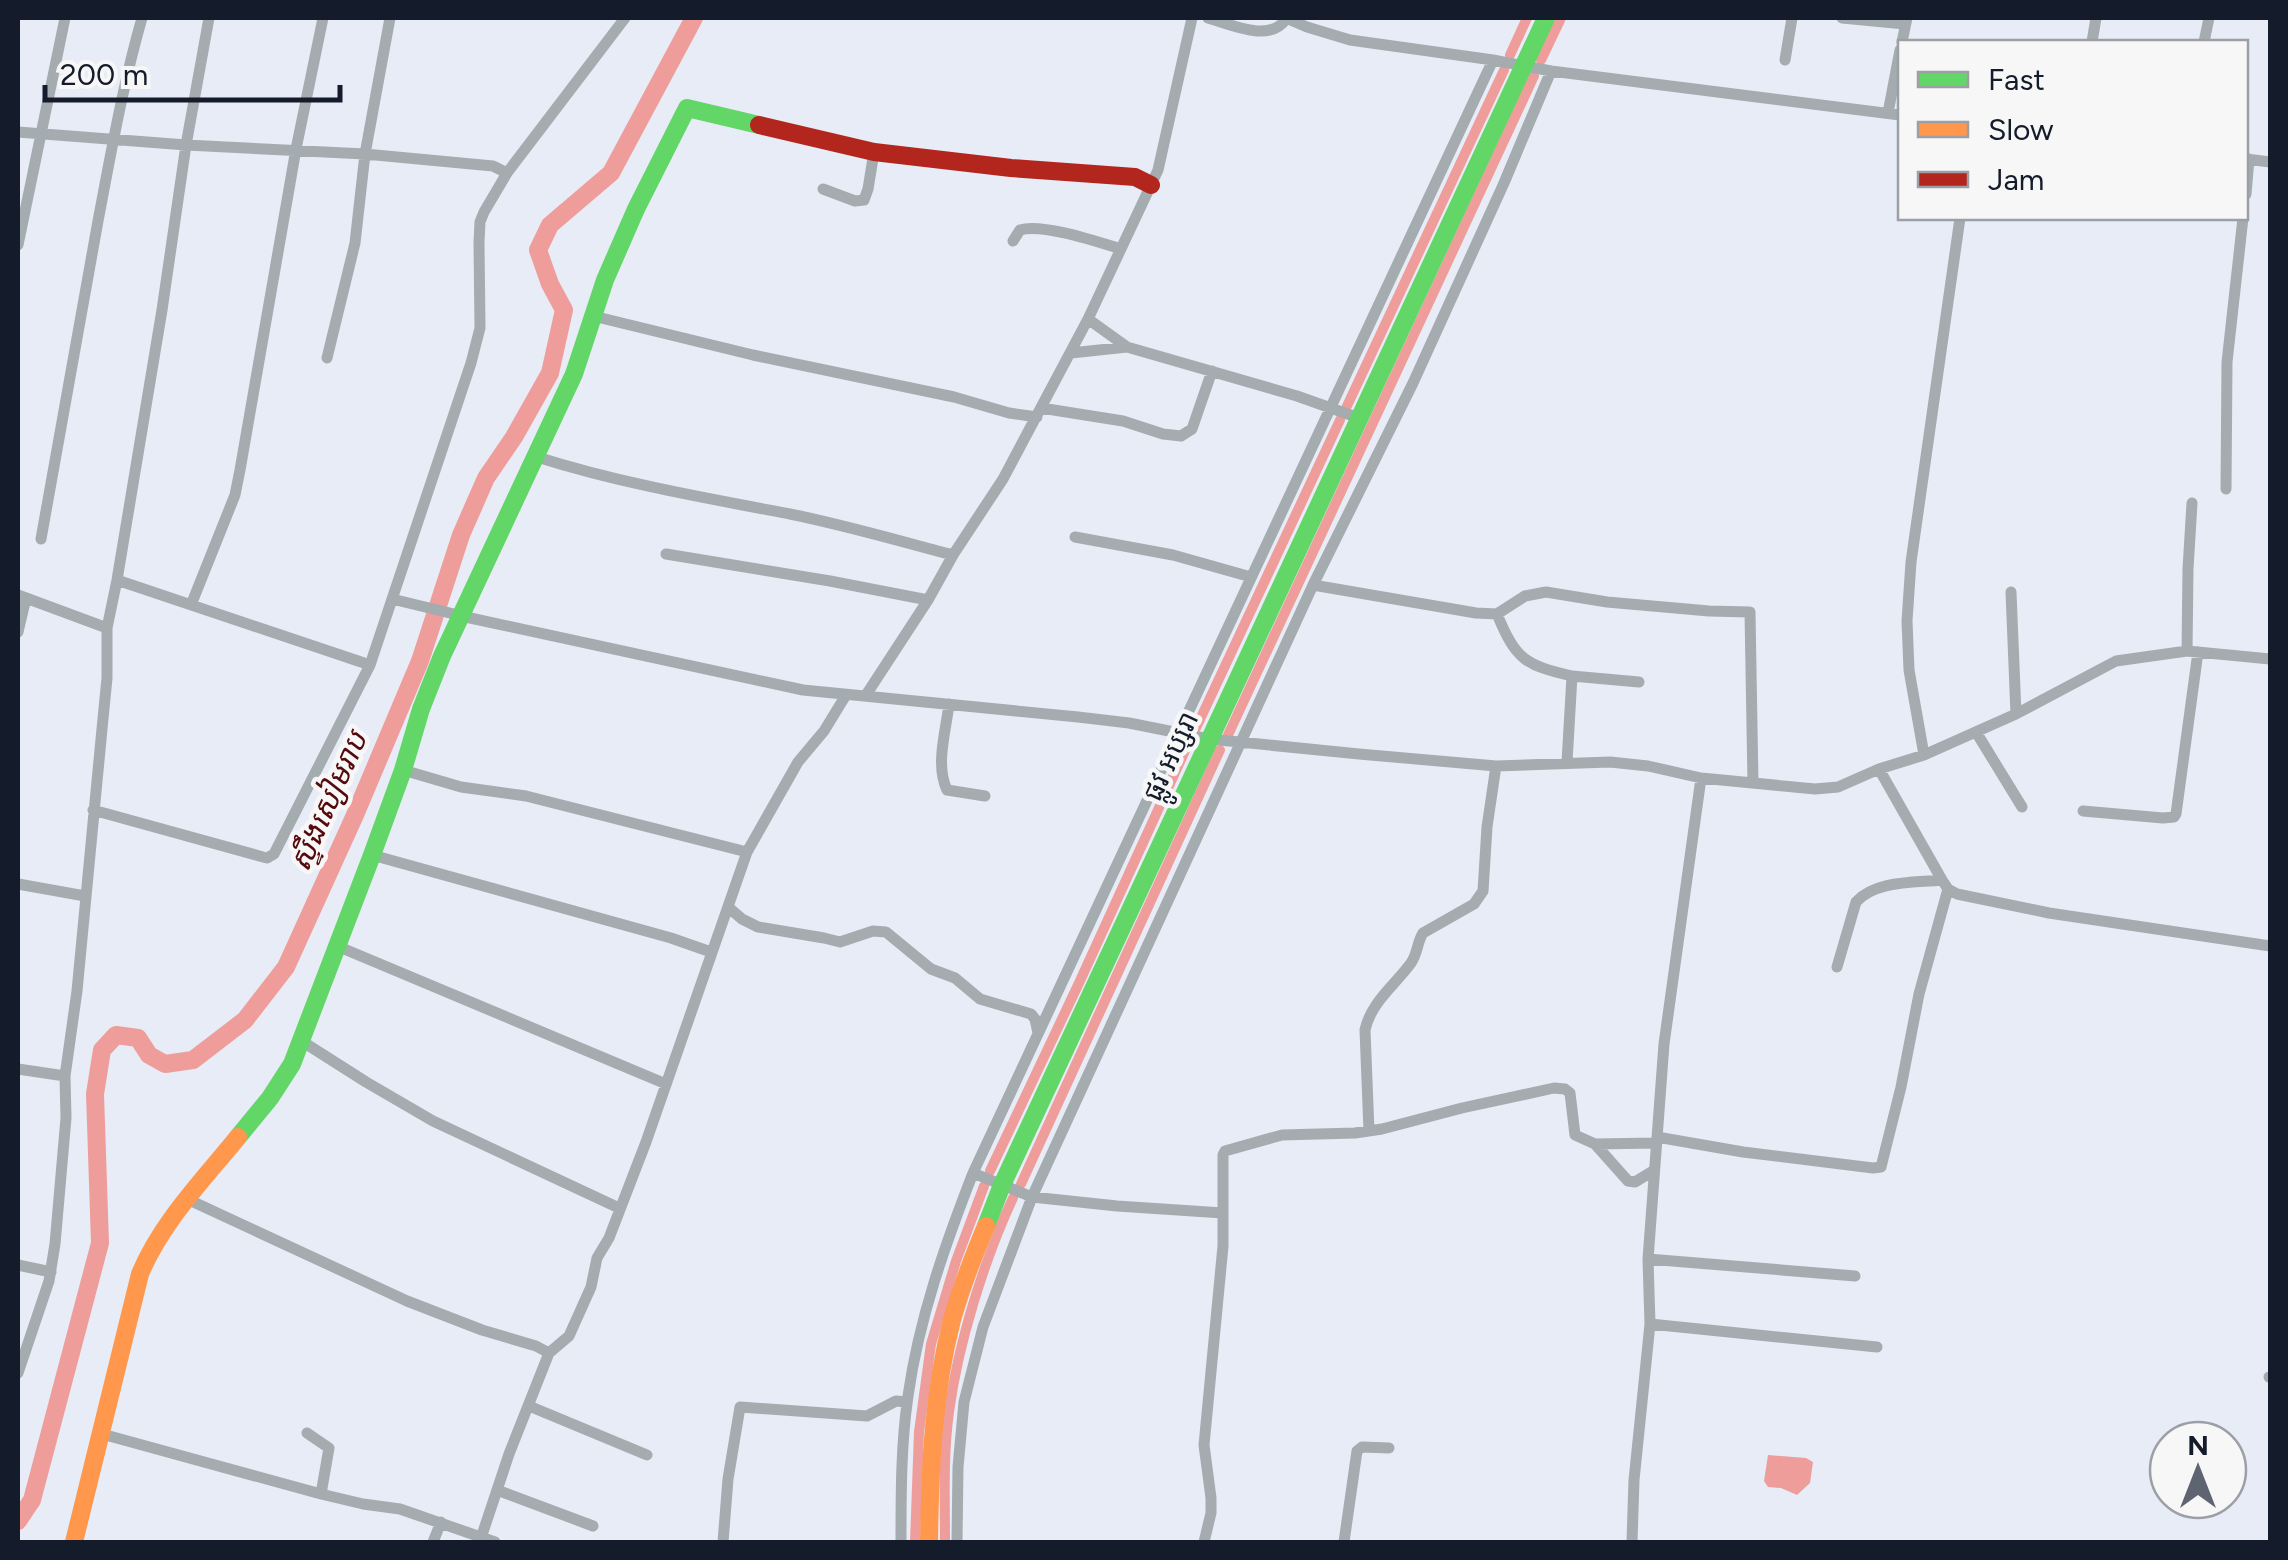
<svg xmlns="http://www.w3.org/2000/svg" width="2288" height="1560" font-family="Figtree,'Noto Sans Khmer',sans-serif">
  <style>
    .water { fill: #ee9d9b }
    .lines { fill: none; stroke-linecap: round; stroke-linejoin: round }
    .canal { stroke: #ee9d9b; stroke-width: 10 }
    .river { stroke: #ee9d9b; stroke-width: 18 }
    .street { stroke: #a4acb0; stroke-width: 11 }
    .fast { stroke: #63d668; stroke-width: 18 }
    .slow { stroke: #ff974d; stroke-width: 18 }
    .jam { stroke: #b3261e; stroke-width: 18 }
    .labels { text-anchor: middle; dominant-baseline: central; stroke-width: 9; stroke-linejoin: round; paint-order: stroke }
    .street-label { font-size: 28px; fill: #141b2b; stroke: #f7f7f7 }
    .water-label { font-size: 30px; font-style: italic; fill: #54090d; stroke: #f7f7f7 }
  </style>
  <rect width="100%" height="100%" fill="#e7ecf6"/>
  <!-- water -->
  <path class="water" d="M1768,1455l38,3 7,4 -3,21 -13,12 -16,-7 -13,-1 -4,-6z"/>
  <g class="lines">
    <!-- canal -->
    <path class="canal" d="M1510,55l17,-37
      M1541,60l20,-42
      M1347,406l157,-336
      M1196,728l144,-308
      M1228,735l306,-659
      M990,1171l89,-188 110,-241
      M1021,1184l199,-434
      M915,1542l4,-110 12,-88 25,-83 28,-75
      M945,1542c0,-43 -2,-87 4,-130 9,-68 35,-152 64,-214"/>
    <!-- river -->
    <path class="river" d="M18,1521l14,-21 68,-257 -5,-149 7,-44 14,-15 22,3 11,17 16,9 28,-4 52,-40 41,-53 69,-152 65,-154 41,-126 25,-57 28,-41 36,-64 14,-63 -14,-26 -12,-34 12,-25 61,-52 83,-155"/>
    <!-- street -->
    <path class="street" d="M1208,18c24,7 62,25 78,1
      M1286,18l21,9 43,13 143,20 58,11 349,44
      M1842,18l63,6
      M1902,42l5,-24
      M2092,42l4,-24
      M2204,42l5,-24
      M1785,60l7,-42
      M1888,113l12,-63
      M18,132l168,13 179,9 128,12 14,7
      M2246,159l24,3
      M823,189l32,12 9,-1 4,-11 6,-37
      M2246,194l3,-35
      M1013,241l7,-11c22,-7 78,12 101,19
      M18,245l47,-227
      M593,316l160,39 201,42 55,16 28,4
      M1088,319l39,28 170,49 62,22
      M1071,353l56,-6
      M327,358l28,-115 10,-89 25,-136
      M1041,408l82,13 40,13 18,2 11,-7 20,-58
      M537,457c82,26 168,41 253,57 55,11 109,27 163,41
      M2226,489l1,-127 16,-144
      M1075,537l98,18 78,22
      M41,539c18,-106 37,-212 57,-318 13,-68 25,-137 44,-203
      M666,554l164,27 98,19
      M117,580l253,85
      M1313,585l163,28 21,1 28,-18 21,-4 61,10 102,9 41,1 3,171
      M2011,592l5,122
      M18,595l89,33
      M392,599l62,15
      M191,605l44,-110 5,-25 56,-321 27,-131
      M1497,614c19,46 28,51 75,62
      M461,616l342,74 275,27 51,6 80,16 150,15 137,12 114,-4 38,4 53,12 114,11 23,-2 41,-18 45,-14 92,-41 100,-53 71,-10 83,8
      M18,632l8,-34
      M2187,651l1,-82 4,-66
      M866,695l62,-95 25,-45 50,-76 85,-160 70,-149 34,-152
      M949,704c-3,27 -14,61 -2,86l38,6
      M1976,732l46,75
      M1924,755l-15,-85 -2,-49 4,-59 49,-344
      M1567,762l5,-86 67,6
      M1879,769l63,111 6,9 9,5 92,19 221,33
      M403,770l58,17 65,9 221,56
      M93,810l170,47 4,1 7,-4 96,-189 101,-302 9,-35 -1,-86 1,-20 4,-10 23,-39 118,-155
      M2083,811l80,7 11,-1 2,-3 22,-162
      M372,855l299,83 40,14
      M18,884l67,12
      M728,907l14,12 16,8 66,11 16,4 33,-11 13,1 45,37 24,9 25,21 51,15 4,5 3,14
      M337,946l329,138
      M1837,967l19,-65c20,-22 59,-19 86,-22
      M300,1040l66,42 67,39 186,87
      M18,1069l47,7
      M1369,1131l-4,-101c6,-28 30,-45 46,-67 7,-10 6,-21 12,-30l51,-29 9,-13 4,-64 9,-61
      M1657,1137l86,15 130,16 8,-1 20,-80 18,-93 29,-105
      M1595,1144l61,-1
      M973,1173l59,24 85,9 106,7v-58l2,-4 57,-16 73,-2 27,-4 80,-21 92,-20 11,1 5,4 5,42 20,9 33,37 7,1 18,-11
      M187,1199l220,102 75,29 54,16 13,7
      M1648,1259l207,17
      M18,1265l33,7
      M1650,1324l227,23
      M18,1373l31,-92 6,-37 11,-126 -1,-42 12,-85 25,-262 5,-51v-50l10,-48 45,-270 24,-165 23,-127
      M2269,1377h1
      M529,1406l118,49
      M307,1433l22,15 -8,46
      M102,1434l219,60 42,10 37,5 95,33
      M497,1490l96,36
      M481,1538l28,-84 40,-101 20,-17 22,-49 6,-29 12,-20 37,-96 101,-290 51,-90 26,-31 22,-36
      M433,1542l8,-20
      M723,1542l5,-63 12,-72 127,9 29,-15 11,1
      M901,1542c0,-49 0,-98 7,-146 11,-78 37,-151 65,-223l520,-1113
      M957,1542l1,-75 6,-65 19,-75 49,-130 281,-612 100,-202 91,-200 47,-112
      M1204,1542l7,-29v-15l-7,-53 19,-199v-33
      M1344,1542l13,-91 5,-4 27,1
      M1632,1542l2,-62 16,-156 -2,-65 16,-215 37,-266"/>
    <!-- fast -->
    <path class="fast" d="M238,1137l32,-39 22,-34 80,-209 31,-85 18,-61 21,-53 132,-282 31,-94 31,-71 51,-101 72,17
      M986,1226l16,-41 544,-1167"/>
    <!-- slow -->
    <path class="slow" d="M74,1542l66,-268c21,-51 63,-94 98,-137
      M929,1542c1,-74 4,-149 23,-222 9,-32 21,-63 34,-94"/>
    <!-- jam -->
    <path class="jam" d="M759,125l115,27 137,16 124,9 16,8"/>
  </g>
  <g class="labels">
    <!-- street labels -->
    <g class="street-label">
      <text transform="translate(1170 756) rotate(-65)">ផ្លូវ អប្សរា</text>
    </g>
    <!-- water labels -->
    <g class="water-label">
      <text transform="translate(328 801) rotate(-66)">ស្ទឹងសៀមរាប</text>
    </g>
  </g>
  <!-- border -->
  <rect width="2288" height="1560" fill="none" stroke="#141b2b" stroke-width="40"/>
  <!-- legend -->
  <rect x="1898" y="40" width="350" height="180" fill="#f7f7f7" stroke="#9c9fa5" stroke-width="2.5"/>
  <rect x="1918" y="72" width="50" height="15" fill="#63d668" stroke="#9c9fa5" stroke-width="2.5"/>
  <text x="1988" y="90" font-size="30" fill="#141b2b">Fast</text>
  <rect x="1918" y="122" width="50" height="15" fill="#ff974d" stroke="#9c9fa5" stroke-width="2.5"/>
  <text x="1988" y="140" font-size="30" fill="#141b2b">Slow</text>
  <rect x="1918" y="172" width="50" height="15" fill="#b3261e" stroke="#9c9fa5" stroke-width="2.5"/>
  <text x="1988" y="190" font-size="30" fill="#141b2b">Jam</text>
  <!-- north arrow -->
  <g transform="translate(2198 1470)"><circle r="48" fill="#f7f7f7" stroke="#9c9fa5" stroke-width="2.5"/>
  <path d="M0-8L18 38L0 25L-18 38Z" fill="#5e6472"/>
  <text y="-15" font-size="28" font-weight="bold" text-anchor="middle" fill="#141b2b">N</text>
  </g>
  <!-- scale -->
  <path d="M45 85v15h295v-15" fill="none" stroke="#141b2b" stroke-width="5"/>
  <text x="60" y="85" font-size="30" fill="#141b2b" stroke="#f7f7f7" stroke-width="8" paint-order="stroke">200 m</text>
</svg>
